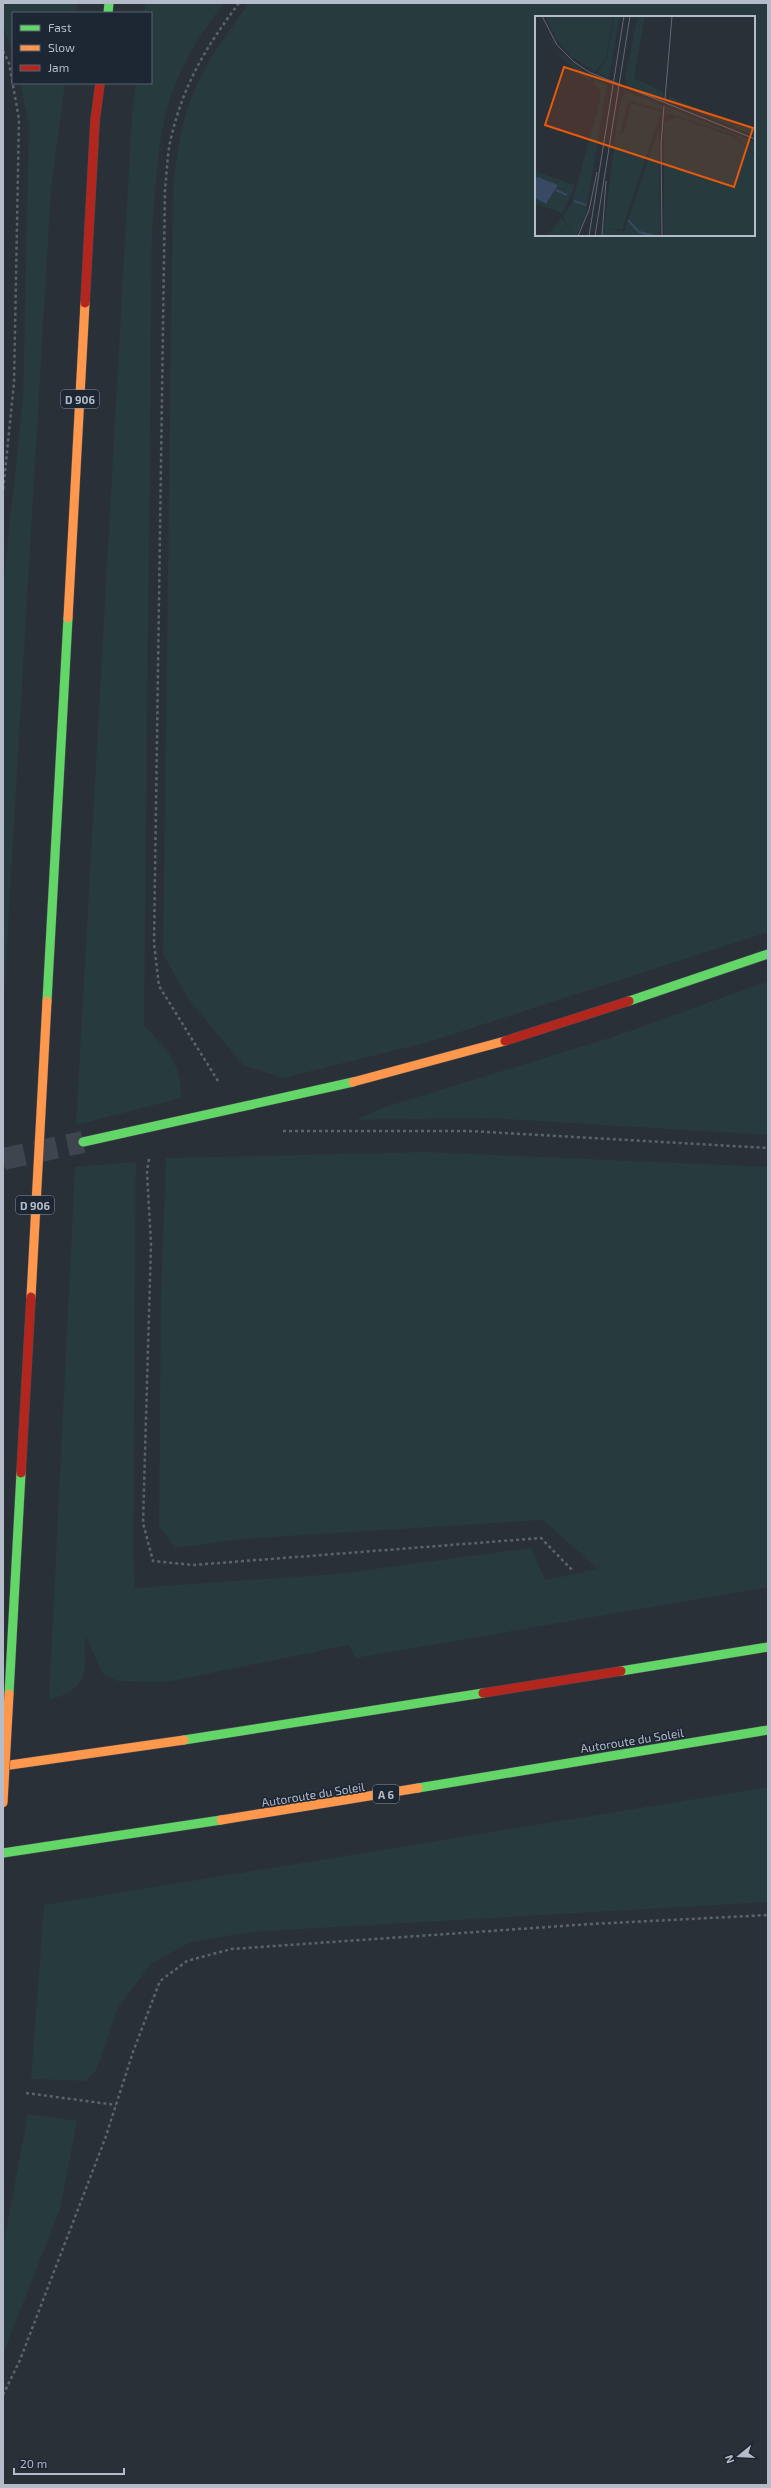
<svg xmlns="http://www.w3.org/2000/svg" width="771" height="2488" font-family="'Exo 2',sans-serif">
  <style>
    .green { fill: #273a3e; fill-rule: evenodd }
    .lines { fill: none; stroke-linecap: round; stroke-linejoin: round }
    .secondary-tunnel { stroke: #3f454e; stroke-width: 22; stroke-dasharray: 22 11; stroke-linecap: butt }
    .fast-casing { stroke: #484c53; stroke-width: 10 }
    .slow-casing { stroke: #484c53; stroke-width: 10 }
    .jam-casing { stroke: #484c53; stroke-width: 10 }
    .path { stroke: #5d636a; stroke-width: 2.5; stroke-dasharray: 3 3; stroke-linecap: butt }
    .fast { stroke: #63d668; stroke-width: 9 }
    .slow { stroke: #ff974d; stroke-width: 9 }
    .jam { stroke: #b3261e; stroke-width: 9 }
    .slow-bridge-casing { stroke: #484c55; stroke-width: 10; stroke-linecap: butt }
    .slow-bridge { stroke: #ff974d; stroke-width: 9 }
    .labels { text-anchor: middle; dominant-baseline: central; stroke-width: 3; stroke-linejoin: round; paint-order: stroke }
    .shield { fill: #1d2633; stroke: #878f9c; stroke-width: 1 }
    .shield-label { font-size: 11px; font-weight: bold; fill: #b4bcc9 }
    .street-label { font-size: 12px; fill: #b4bcc9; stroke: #1d2633 }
    .inset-river { fill: none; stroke: #384963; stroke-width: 2 }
    .inset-road { fill: none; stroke: #616872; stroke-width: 1 }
    .view { fill: #e8590c; fill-opacity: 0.15; stroke: #e8590c; stroke-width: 2 }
    .inset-edge { fill: none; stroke: #b4bcc9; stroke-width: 2 }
  </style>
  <rect width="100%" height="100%" fill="#2a3038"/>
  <!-- green -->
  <path class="green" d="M3,3h75l-2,10h-63v40l-10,-28z
    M145,3h79c-15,20 -30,41 -41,64 -26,49 -26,110 -31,164l-8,794c23,26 37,35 37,73l-105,27 56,-1010 4,-32h15v-70h-7z
    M249,3h519v929l-339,110 -146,36 -40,-13 -54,-65 -26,-46 10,-768c4,-29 7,-59 18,-87 13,-35 36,-65 58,-96zM536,17h218v218h-218z
    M20,83h45l-14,106 -48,824v-427l20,-187 6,-275z
    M768,981v154l-279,-17 -133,2 26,-12 234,-72z
    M427,1152l341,15v420l-412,71 -7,-13 -183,37 -48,-1 -15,-7 -17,-37c-3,10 0,19 -1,29 -3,22 -16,28 -36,34l26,-533 61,-5 -3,395 2,31 202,-14 194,-26 14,32 53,-11 -55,-49 -301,19 -67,9 -16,-22 2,-235 5,-133z
    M768,1787v115l-517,30 -61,10 -39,22 -34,45 -20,60 -11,12 -55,-2 13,-174z
    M28,2114l49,7 -17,88 -57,145v-107z"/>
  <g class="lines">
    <!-- secondary-tunnel -->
    <path class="secondary-tunnel" d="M3,1159l80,-17"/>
    <defs>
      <path id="fast" d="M108,13l1,-10
        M47,1001l21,-383
        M629,1001l139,-47
        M83,1142l270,-60
        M621,1671l147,-24
        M9,1694l12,-221
        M184,1740l299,-47
        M418,1788l350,-58
        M3,1853l218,-33"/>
      <path id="slow" d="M68,618l17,-315
        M353,1082l152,-41
        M31,1297l16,-296
        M3,1766l181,-26
        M221,1820l197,-32"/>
      <path id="jam" d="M85,303l10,-182 5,-38
        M505,1041l124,-40
        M21,1473l10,-176
        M483,1693l138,-22"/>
    </defs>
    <!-- fast casing -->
    <use href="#fast" class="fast-casing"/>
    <!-- slow casing -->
    <use href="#slow" class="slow-casing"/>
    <!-- jam casing -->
    <use href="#jam" class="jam-casing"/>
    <!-- path -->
    <path class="path" d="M3,51l6,12 10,56 -5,264 -11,108
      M218,1081l-59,-95 -5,-43 11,-754c2,-16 2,-35 6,-51 13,-55 35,-91 68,-135
      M283,1131h186l299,17
      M149,1159l-2,12 4,73 -8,279 10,38 40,4 348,-27 32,33
      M26,2093l90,12
      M3,2395l17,-35 85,-221 28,-87 27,-71 27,-20 44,-12 360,-25 177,-9"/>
    <!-- fast -->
    <use href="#fast" class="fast"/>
    <!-- slow -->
    <use href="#slow" class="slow"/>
    <!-- jam -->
    <use href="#jam" class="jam"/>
    <defs>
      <path id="slow-bridge" d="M3,1803l6,-109"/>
    </defs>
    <!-- slow-bridge casing -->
    <use href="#slow-bridge" class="slow-bridge-casing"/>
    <!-- slow-bridge -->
    <use href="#slow-bridge" class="slow-bridge"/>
  </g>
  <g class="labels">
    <!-- shield labels -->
    <g class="shield">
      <rect x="61" y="390" width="38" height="18" rx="3"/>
      <rect x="16" y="1196" width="38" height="18" rx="3"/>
      <rect x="373" y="1785" width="26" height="18" rx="3"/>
    </g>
    <g class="shield-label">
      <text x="80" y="399">D 906</text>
      <text x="35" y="1205">D 906</text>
      <text x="386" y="1794">A 6</text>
    </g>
    <!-- street labels -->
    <g class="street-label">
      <text transform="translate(632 1740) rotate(-9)">Autoroute du Soleil</text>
      <text transform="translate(313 1794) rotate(-9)">Autoroute du Soleil</text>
    </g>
  </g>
  <!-- overview -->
  <g transform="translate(535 16)">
    <rect width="220" height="220" fill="#2a3038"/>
    <path d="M2,0l20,35 35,27 -2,4 -32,-28zM10,0h68l-7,43 -11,13 -23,-15 -15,-17zM79,0h6l-11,62 -12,-5 10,-14zM103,0h7l-11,62 29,14v7l-36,-14 -2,-8zM59,63l13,6 -22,132 -9,19h-30l16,-18 11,16 -10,-17 10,-16 13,4 -13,-6 27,-99v-9l-7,-8zM88,74l40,15 -2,5 -32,-10 -10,35 5,-3 7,-29 30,9 -39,118 -15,-2 17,4 35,-104 1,108h-57l15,-122 4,-18 4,-2zM135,80l52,24 21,7h12v9l-87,-36zM131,90l84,34 5,3v12l-19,-19 -64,-22 -7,1zM141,101l58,20 18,16 3,5v78h-91v-113zM0,155l40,14 -12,28 -28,-9v-6l12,6 11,-19 -17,-7 -6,1z" fill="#273a3e"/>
    <path d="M3,161l20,8 -12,19 -11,-6v-19z" fill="#384963"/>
    <path class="inset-river" d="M21,174l11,5M39,185l12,4M93,204l11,12 16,4"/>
    <path class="inset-road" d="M7,0l15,29 17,17 15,10 166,67M130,83l7,-83M43,220l11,-26 8,-38M54,220l35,-220M60,220l35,-220M67,220l4,-55M127,220l-1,-92 3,-38"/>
    <path class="view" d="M29,51l189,61 -19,59 -189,-62z"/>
    <rect width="220" height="220" class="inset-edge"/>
  </g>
  <!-- border -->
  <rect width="771" height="2488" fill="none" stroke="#b4bcc9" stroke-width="8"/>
  <!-- legend -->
  <rect x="12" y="12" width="140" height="72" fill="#1d2633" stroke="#59626f"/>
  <rect x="20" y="25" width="20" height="6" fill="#63d668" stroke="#59626f"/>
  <text x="48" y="32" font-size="12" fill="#b4bcc9">Fast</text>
  <rect x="20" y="45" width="20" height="6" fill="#ff974d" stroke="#59626f"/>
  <text x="48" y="52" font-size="12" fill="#b4bcc9">Slow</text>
  <rect x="20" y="65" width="20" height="6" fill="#b3261e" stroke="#59626f"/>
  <text x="48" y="72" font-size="12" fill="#b4bcc9">Jam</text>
  <!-- north arrow -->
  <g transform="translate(739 2456) rotate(252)" stroke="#1d2633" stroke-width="3" paint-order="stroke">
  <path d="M0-3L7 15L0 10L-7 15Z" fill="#b4bcc9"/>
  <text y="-6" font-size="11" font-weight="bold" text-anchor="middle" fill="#b4bcc9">N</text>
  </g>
  <!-- scale -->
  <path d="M14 2468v6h110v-6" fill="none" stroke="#b4bcc9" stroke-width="2"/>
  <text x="20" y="2468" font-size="12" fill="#b4bcc9" stroke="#1d2633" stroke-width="3" paint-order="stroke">20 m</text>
</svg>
